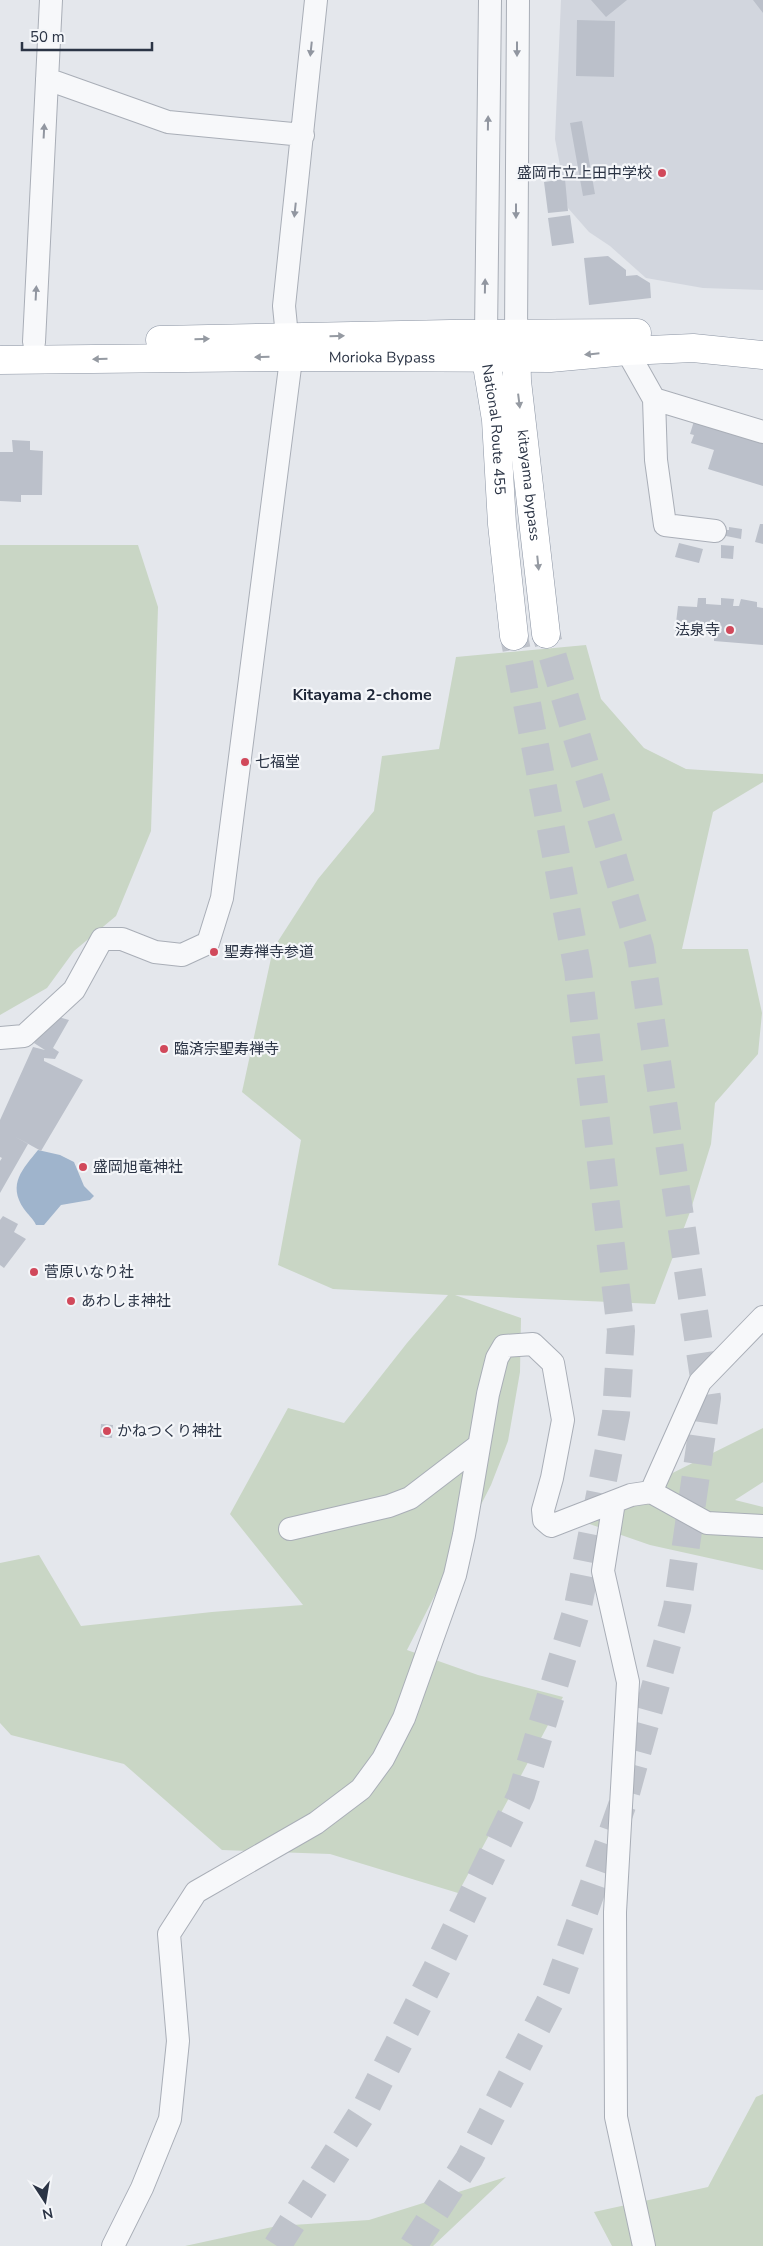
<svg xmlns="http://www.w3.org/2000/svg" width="763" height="2246" font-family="'Nunito Sans','Noto Sans JP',sans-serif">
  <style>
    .built { fill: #d2d6de }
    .green { fill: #c9d6c5 }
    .water { fill: #9fb4cc }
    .building { fill: #bbc0ca }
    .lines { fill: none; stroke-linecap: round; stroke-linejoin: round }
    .highway-tunnel { stroke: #bfc3cb; stroke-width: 28; stroke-dasharray: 28 14; stroke-linecap: butt }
    .minor-casing { stroke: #a9aeb7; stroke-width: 24 }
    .highway-casing { stroke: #8b94a3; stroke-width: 29 }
    .minor { stroke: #f7f8fa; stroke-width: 22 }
    .highway { stroke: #fff; stroke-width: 28 }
    .oneway { fill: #9196a0 }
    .oneway2 { fill: #959aa2 }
    .poi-dot { fill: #d1495b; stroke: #f4f6f9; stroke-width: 2 }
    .labels { text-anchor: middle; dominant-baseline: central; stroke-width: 4.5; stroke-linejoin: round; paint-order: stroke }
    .poi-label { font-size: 15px; fill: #2b3445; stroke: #f4f6f9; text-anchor: start }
    .street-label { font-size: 15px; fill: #2b3445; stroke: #f4f6f9 }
    .neighbourhood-label { font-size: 16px; font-weight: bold; fill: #1d2536; stroke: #f4f6f9 }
  </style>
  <rect width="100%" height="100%" fill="#e4e7ec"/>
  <!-- built -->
  <path class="built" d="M561,0h202v290l-60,-2 -57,-10 -36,-32 -21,-14 -21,-24 -13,-69z"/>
  <!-- green -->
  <path class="green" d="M0,545h138l20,62 -7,224 -35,85 -42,35 -27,37 -47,27z
    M586,645l15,54 43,49 42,21 77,5v8l-50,30 -31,137h66l14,64 -4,41 -43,49 -4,41 -21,68 -35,92 -200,-9 66,23 -1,54 -12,69 -17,44 -84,165 71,25 85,22 -105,196 -128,-39 -108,-4 -98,-86 -113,-29 -11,-12v-160l39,-8 42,71 131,-14 91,-7 -73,-91 58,-106 56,15 63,-80 41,-48 -115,-6 -55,-24 23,-125 -59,-48 31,-143 45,-70 56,-68 8,-55 57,-7 17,-92z
    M763,1428v54l-28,18 28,7v63l-113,-25 -72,-25z
    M763,2094v152h-151l-18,-34 114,-25 48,-90z
    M506,2177l-73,69h-248l92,-20 92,-6z"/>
  <!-- water -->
  <path class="water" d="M38,1150l22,5 14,7 10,24 10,10 -4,4 -29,5 -17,20h-8c-3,-7 -8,-10 -12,-16 -17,-25 -1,-40 14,-59z"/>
  <!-- building -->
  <path class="building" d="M591,0h36l-21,17z
    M753,0h10v13z
    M577,20l38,1 -1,56 -38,-1z
    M582,121l13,73 -12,2 -13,-73z
    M565,179l3,32 -20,2 -4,-31z
    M570,215l4,28 -22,3 -4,-28z
    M608,256l18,14v6l11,-1 13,8 1,15 -62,7 -5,-47z
    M694,421l69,23v42l-55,-17 6,-19 -23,-7 3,-8 -4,-1z
    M12,440l18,1v9l13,1 -1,44h-21v7l-21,-1v-49h13z
    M760,524h3v20l-8,-2z
    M729,527l13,2 -1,10 -15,-3v-6h3z
    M679,543l24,6 -4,14 -24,-6z
    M721,545l13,1 -1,13 -12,-1z
    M698,598h8v6l15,1v-7l13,1 -1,7h6l2,-7 16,3v5l6,1v37l-49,-4v-6l-39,-4 3,-25 19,1z
    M55,1016l14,4 -16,28 6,4 -4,7 -11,-1v3l39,19 -42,71 -27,-15 14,8 -28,49v-32l2,-3 -2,-1v-37l33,-73 12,3 -11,-7z
    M3,1216l15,8 -4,8 12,7 -22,29 -4,-3v-45z
    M101,1424l12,1 -1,13 -12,-1z"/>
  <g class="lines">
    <!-- highway-tunnel -->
    <path class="highway-tunnel" d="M277,2246l88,-137 72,-141 84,-173 57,-189 38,-192 5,-83 -43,-361 -64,-334
      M413,2246l56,-87 87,-169 68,-190 53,-192 30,-210 -67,-450 -94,-314"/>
    <defs>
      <path id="minor" d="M47,79l121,43 135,13
        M486,334l4,-334
        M516,335l2,-335
        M34,342l17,-342
        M627,351l27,48 109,33
        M654,399l2,61 9,65 50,6
        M0,1038l24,-2 50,-46 28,-51h20l33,13 27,3 26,-12 14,-45 68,-531 -6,-61 32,-306
        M651,1492l49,-110 63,-65
        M614,1502l-11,69 25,111 -13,230 1,205 28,129
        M290,1529l99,-23 21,-8 68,-52
        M113,2246l29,-58 28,-69 8,-78 -9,-107 27,-42 120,-69 45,-34 22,-30 21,-41 51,-143 9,-40 24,-141 9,-36 7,-12 29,-2 20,19 10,57 -11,58 -9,32 1,10 7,6 80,-31 20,-3 56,31 56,3"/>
      <g id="highway">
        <path d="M160,340l290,-6 187,-1"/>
        <path id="s1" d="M486,342v17l10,61 6,104 12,112"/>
        <path id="s2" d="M516,342l1,39 29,253"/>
        <path id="s3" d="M0,360l289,-3 261,1 77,-7 66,-3 70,7"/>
      </g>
    </defs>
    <!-- minor casing -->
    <use href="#minor" class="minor-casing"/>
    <!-- highway casing -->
    <use href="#highway" class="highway-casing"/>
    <!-- minor -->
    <use href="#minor" class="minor"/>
    <!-- highway -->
    <use href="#highway" class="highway"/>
  </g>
  <!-- one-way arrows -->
  <defs><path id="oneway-solid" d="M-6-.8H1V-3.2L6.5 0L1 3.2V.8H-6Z" transform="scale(1.25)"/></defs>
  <g class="oneway">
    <use href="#oneway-solid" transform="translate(311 49) rotate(96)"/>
    <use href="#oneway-solid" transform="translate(517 49) rotate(90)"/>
    <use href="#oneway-solid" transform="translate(488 123) rotate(-89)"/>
    <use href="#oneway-solid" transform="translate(44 131) rotate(-87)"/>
    <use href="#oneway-solid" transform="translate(295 210) rotate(96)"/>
    <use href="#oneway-solid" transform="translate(516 211) rotate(90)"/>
    <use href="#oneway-solid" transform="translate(485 286) rotate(-89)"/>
    <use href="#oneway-solid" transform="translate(36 293) rotate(-87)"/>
  </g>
  <g class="oneway2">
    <use href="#oneway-solid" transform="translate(337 336) rotate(-1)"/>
    <use href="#oneway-solid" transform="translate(202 339) rotate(-1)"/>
    <use href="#oneway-solid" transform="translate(592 354) rotate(174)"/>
    <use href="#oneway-solid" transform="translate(262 357) rotate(179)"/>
    <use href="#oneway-solid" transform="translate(100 359) rotate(179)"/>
    <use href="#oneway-solid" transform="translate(519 401) rotate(83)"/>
    <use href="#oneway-solid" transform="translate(538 563) rotate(84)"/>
  </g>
  <!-- markers -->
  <g class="poi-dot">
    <circle cx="662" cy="173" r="5"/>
    <circle cx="730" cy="630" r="5"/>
    <circle cx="245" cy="762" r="5"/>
    <circle cx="214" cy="952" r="5"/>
    <circle cx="164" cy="1049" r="5"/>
    <circle cx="83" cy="1167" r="5"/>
    <circle cx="34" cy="1272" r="5"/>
    <circle cx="71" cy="1301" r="5"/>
    <circle cx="107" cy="1431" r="5"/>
  </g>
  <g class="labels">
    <!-- poi labels -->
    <g class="poi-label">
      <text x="652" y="173" text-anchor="end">盛岡市立上田中学校</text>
      <text x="720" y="630" text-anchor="end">法泉寺</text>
      <text x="255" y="762">七福堂</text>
      <text x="224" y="952">聖寿禅寺参道</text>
      <text x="174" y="1049">臨済宗聖寿禅寺</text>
      <text x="93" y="1167">盛岡旭竜神社</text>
      <text x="44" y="1272">菅原いなり社</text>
      <text x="81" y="1301">あわしま神社</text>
      <text x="117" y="1431">かねつくり神社</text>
    </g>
    <!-- street labels -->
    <g class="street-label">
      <text stroke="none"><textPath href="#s3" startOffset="382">Morioka Bypass</textPath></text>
      <text stroke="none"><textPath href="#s1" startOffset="88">National Route 455</textPath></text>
      <text stroke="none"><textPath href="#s2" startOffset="144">kitayama bypass</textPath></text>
    </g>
    <!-- neighbourhood labels -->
    <g class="neighbourhood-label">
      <text x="362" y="695">Kitayama 2-chome</text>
    </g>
  </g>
  <!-- north arrow -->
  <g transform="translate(45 2201) rotate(168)" stroke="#f4f6f9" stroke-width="4" paint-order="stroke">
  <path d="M0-4L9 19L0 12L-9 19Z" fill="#2b3445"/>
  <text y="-8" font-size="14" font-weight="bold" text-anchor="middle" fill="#2b3445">N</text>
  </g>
  <!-- scale -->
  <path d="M22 42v8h130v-8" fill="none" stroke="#2b3445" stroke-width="2.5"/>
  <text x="30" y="42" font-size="15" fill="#2b3445" stroke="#f4f6f9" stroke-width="4" paint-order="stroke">50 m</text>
</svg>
